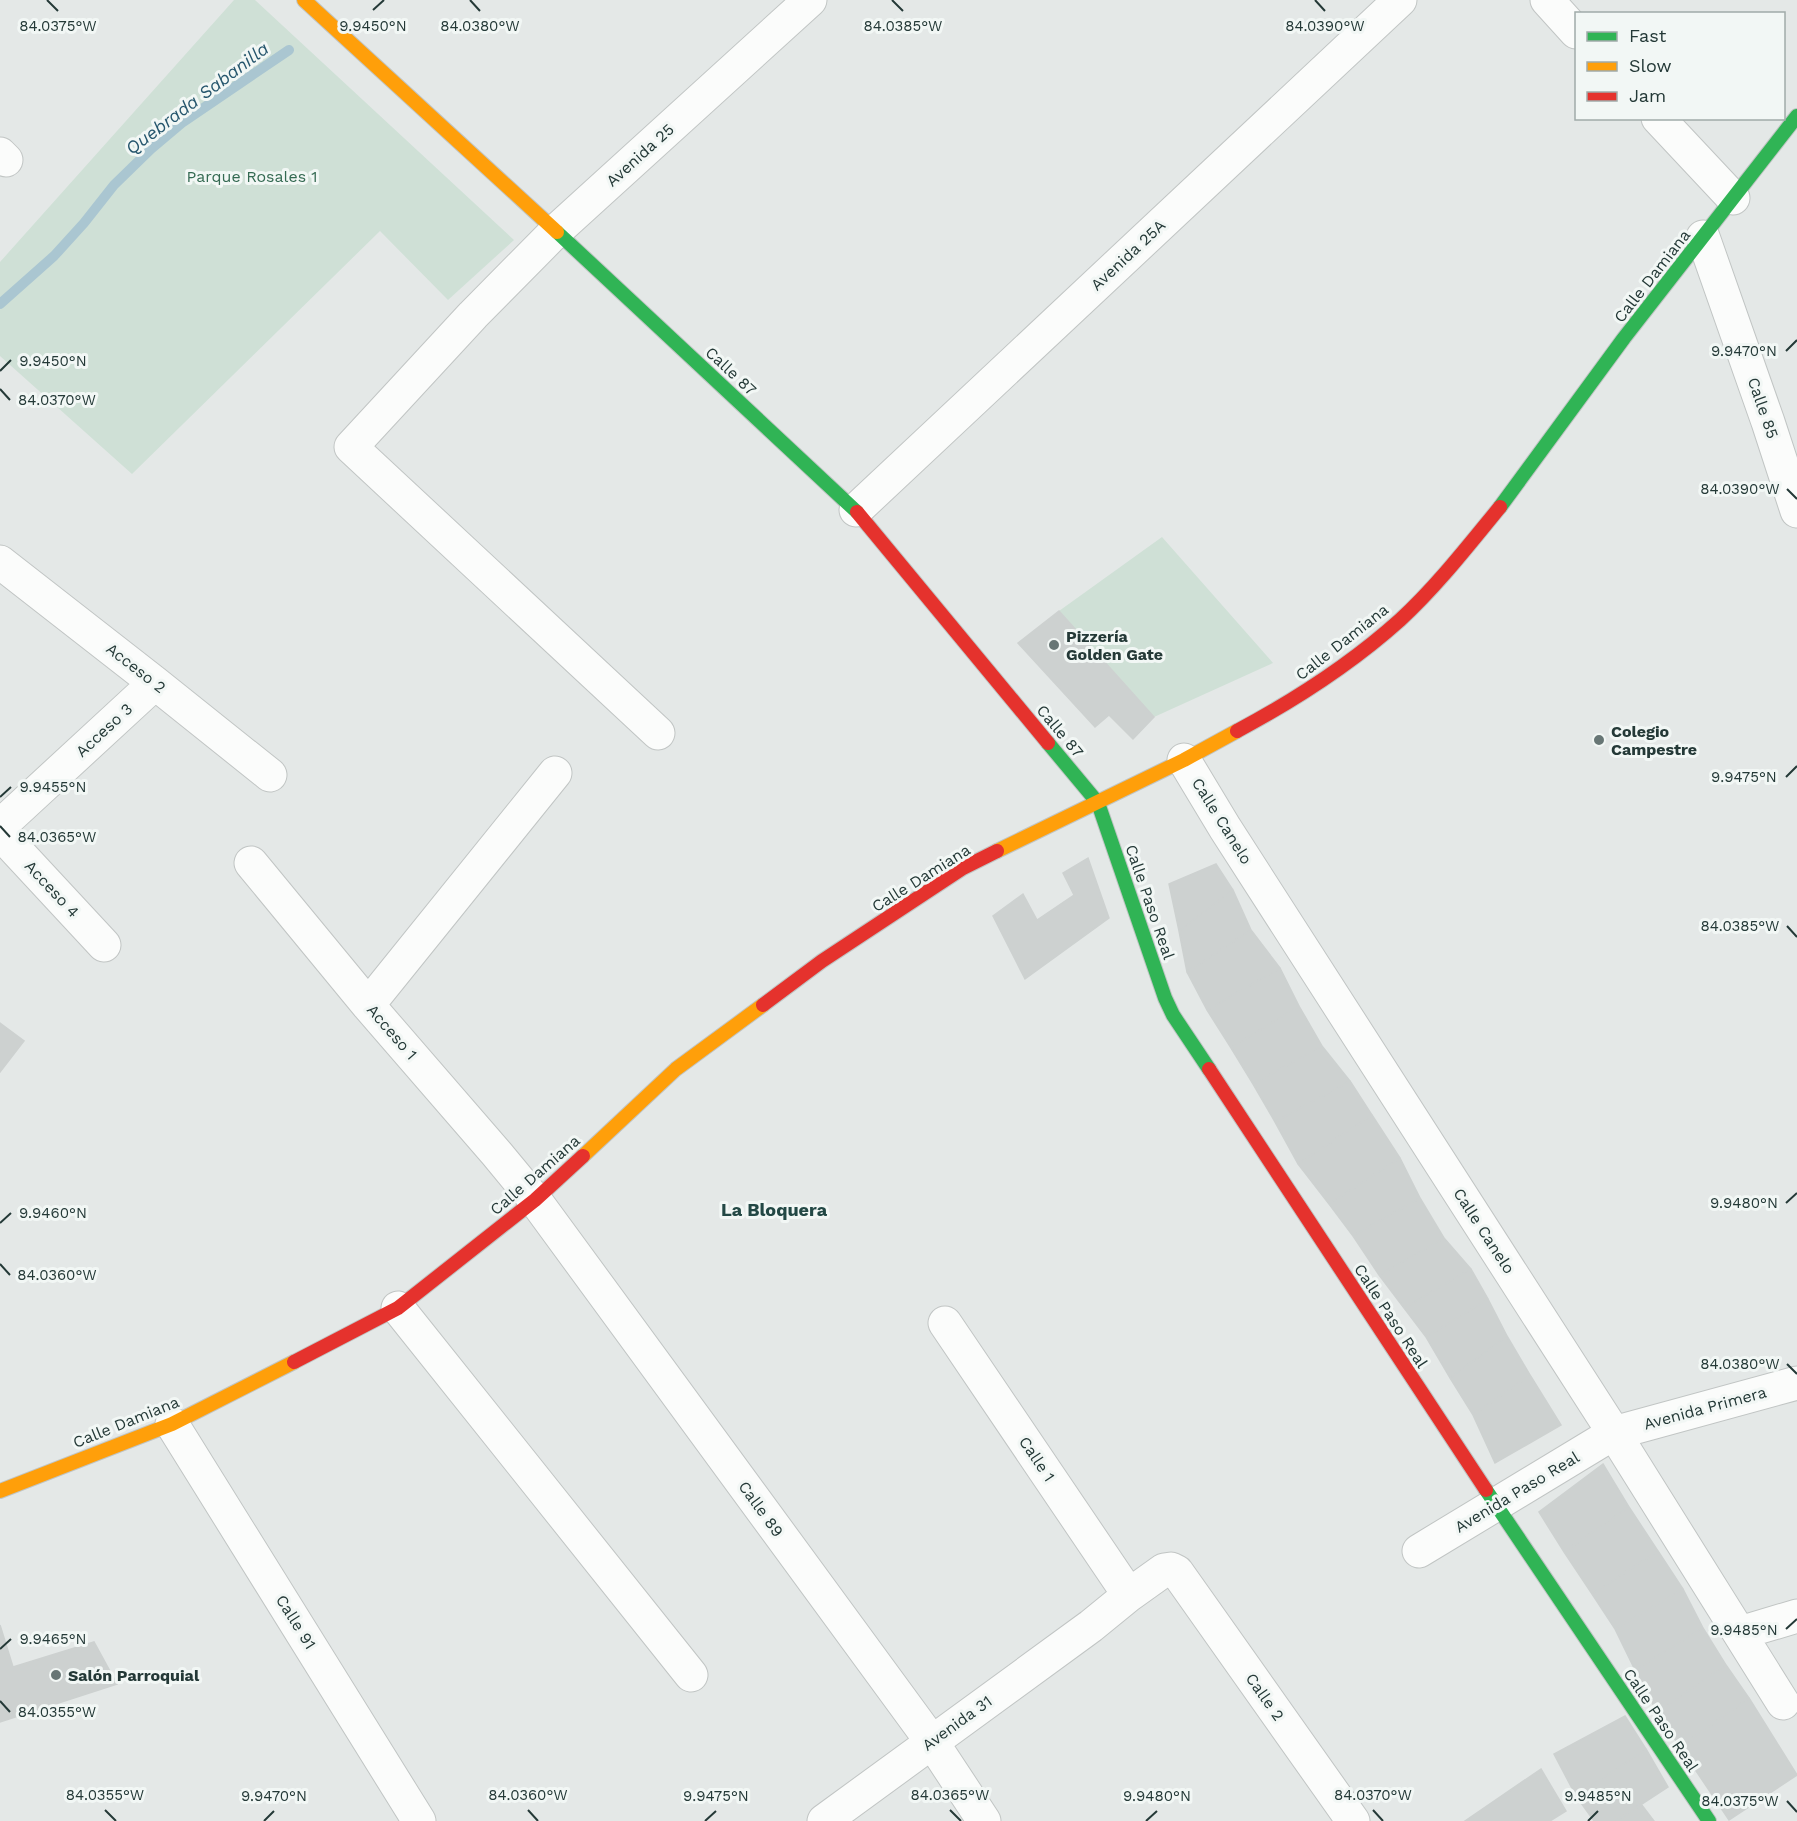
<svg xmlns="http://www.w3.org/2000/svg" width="1797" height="1821" font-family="'Work Sans',sans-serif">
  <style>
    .green { fill: #cfe0d6 }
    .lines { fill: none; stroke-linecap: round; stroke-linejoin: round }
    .stream { stroke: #aac6d1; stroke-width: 10 }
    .building { fill: #cdd1d0; stroke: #cdd1d0; stroke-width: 1.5 }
    .street-casing { stroke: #c1c5c4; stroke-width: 35 }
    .fast-casing { stroke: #c0c5c4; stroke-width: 16 }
    .slow-casing { stroke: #c0c5c4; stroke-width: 16 }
    .jam-casing { stroke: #c0c5c4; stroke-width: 16 }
    .street { stroke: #fbfcfb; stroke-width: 33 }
    .fast { stroke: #30b455; stroke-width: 14 }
    .slow { stroke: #ff9f0a; stroke-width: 14 }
    .jam { stroke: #e5322d; stroke-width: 14 }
    .ticks { fill: none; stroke: #243937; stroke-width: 2 }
    .poi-dot { fill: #677675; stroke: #f2f7f5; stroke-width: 2 }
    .labels { text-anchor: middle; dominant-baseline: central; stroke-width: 6; stroke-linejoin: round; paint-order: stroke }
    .street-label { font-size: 16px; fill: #243937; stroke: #f2f7f5 }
    .park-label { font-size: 16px; fill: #346a52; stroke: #f2f7f5 }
    .poi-label { font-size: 16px; font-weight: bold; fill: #243937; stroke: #f2f7f5; text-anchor: start }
    .water-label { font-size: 18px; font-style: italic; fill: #26566d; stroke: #f2f7f5 }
    .neighbourhood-label { font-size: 18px; font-weight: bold; fill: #234845; stroke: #f2f7f5 }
    .ticks-label { font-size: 15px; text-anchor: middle; fill: #243937; stroke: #f2f7f5; stroke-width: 6; stroke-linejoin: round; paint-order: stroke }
  </style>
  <rect width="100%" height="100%" fill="#e4e8e7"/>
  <!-- green -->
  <path class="green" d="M234,0h21l259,240 -66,60 -68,-69 -248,243 -132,-118v-94z
    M1162,537l111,126 -119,54 -95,-106z"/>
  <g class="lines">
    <!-- stream -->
    <path class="stream" d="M0,304l54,-48 30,-33 30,-38 37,-36 32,-27 106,-72"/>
  </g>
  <!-- building -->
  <path class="building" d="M1059,611l95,106 -21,22 -24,-24 -14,12 -77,-84z
    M1088,858l21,60 -84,61 -32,-63 30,-22 14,26 37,-25 -11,-22z
    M1216,864l17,26 -54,41 -10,-47z
    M1233,890l18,40 -64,42 -8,-41z
    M1251,930l29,38 -73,42 -20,-38z
    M1280,968l19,38 -68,42 -24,-38z
    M1299,1006l23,40 -69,38 -22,-36z
    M0,1023l24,18 -24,31z
    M1322,1046l28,35 -75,41 -22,-38z
    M1350,1081l22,34 -74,49 -23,-42z
    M1372,1115l28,43 -71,46 -31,-40z
    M1400,1158l20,40 -67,38 -24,-32z
    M1420,1198l24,40 -65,37 -26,-39z
    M1444,1238l27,31 -67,39 -25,-33z
    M1471,1269l17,30 -62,38 -22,-29z
    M1488,1299l19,37 -57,42 -24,-41z
    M1507,1336l23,39 -57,40 -23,-37z
    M1530,1375l31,50 -66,38 -22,-48z
    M1603,1464l26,43 -65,45 -25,-40z
    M1629,1507l29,44 -66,43 -28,-42z
    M1658,1551l25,38 -68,40 -23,-35z
    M1683,1589l20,39 -68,42 -20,-41z
    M0,1625l13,42 81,-25 23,42 -117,38z
    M1703,1628l23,37 -69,47 -22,-42z
    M1726,1665l23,33 -69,49 -23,-35z
    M1749,1698l48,77 -68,45 -49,-73z
    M1625,1716l21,33 -70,47 -22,-42z
    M1646,1749l22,38 -52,34h-22l-18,-25z
    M1541,1769l25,42 -16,10h-85z
    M1641,1804l13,17h-38z"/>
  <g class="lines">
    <defs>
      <path id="street" d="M1547,0l29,32
        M1658,118l75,80
        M0,154l6,6
        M1703,237l65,185 29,89
        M856,510l544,-510
        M0,562l155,121 115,92
        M658,733l-307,-286 122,-132 83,-84 254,-231
        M1184,760l41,68 389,605 169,270
        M0,826l155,-143
        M0,833l104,112
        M251,863l117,142 129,149 38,46 397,542 52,79
        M368,1005l187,-232
        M398,1308l293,367
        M945,1323l184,272
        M172,1424l247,397
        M1419,1551l195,-118 183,-50
        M1740,1633l57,-17
        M824,1821l267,-195 38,-31 35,-25 7,-1 6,3 176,249"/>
      <path id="fast" d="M557,232l300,280
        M1500,507l124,-169 173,-222
        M1048,743l50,60 67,195 8,17 36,54
        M1486,1490l223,331"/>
      <path id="slow" d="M304,0l253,232
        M997,851l187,-91 53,-29
        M583,1156l93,-87 87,-64
        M0,1491l172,-67 122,-62"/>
      <path id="jam" d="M857,512l191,231
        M1237,731c58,-31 114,-67 163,-111 36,-33 68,-74 100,-113
        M763,1005l59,-44 141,-93 34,-17
        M1209,1069l277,421
        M294,1362l104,-54 137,-108 48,-44"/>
    </defs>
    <!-- street casing -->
    <use href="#street" class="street-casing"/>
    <!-- fast casing -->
    <use href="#fast" class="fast-casing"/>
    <!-- slow casing -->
    <use href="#slow" class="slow-casing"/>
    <!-- jam casing -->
    <use href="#jam" class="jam-casing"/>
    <!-- street -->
    <use href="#street" class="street"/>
    <!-- fast -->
    <use href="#fast" class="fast"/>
    <!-- slow -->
    <use href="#slow" class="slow"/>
    <!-- jam -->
    <use href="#jam" class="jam"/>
  </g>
  <!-- ticks -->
  <path class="ticks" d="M47,0l11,11M470,0l10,11M892,0l11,11M1315,0l10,11M373,10l11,-10M1786,351l11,-11M0,371l11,-11M0,389l10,11M1787,489l10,10M1786,777l11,-11M0,797l11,-10M0,826l10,11M1787,926l10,11M1786,1203l11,-10M0,1223l11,-10M0,1264l10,11M1787,1364l10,10M1786,1629l11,-10M0,1649l11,-10M0,1701l10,11M1787,1801l10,11M105,1810l11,11M528,1810l10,11M950,1810l11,11M1373,1810l10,11M264,1821l10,-10M705,1821l11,-10M1146,1821l11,-10M1588,1821l10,-10"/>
  <!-- markers -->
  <g class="poi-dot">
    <circle cx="1054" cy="645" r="6"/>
    <circle cx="1599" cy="740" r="6"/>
    <circle cx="56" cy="1675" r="6"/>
  </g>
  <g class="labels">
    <!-- street labels -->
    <g class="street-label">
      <text transform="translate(640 155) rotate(-42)">Avenida 25</text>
      <text transform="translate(1128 255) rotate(-43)">Avenida 25A</text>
      <text transform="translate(1652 276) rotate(-52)">Calle Damiana</text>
      <text transform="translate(731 371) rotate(43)">Calle 87</text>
      <text transform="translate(1763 408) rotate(71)">Calle 85</text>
      <text transform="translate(1342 642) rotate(-38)">Calle Damiana</text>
      <text transform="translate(136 668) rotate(38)">Acceso 2</text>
      <text transform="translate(104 730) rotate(-43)">Acceso 3</text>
      <text transform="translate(1060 731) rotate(50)">Calle 87</text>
      <text transform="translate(1222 821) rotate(58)">Calle Canelo</text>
      <text transform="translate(921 878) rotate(-32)">Calle Damiana</text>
      <text transform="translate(52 889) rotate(47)">Acceso 4</text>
      <text transform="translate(1150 902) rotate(71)">Calle Paso Real</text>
      <text transform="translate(392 1032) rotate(49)">Acceso 1</text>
      <text transform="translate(535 1175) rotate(-41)">Calle Damiana</text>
      <text transform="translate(1484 1231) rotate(57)">Calle Canelo</text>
      <text transform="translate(1391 1316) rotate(57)">Calle Paso Real</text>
      <text transform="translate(1705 1408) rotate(-15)">Avenida Primera</text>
      <text transform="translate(126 1422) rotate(-22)">Calle Damiana</text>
      <text transform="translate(1037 1459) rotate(56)">Calle 1</text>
      <text transform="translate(1517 1492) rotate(-31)">Avenida Paso Real</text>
      <text transform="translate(761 1509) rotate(54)">Calle 89</text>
      <text transform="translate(296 1622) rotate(58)">Calle 91</text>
      <text transform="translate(1265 1697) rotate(55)">Calle 2</text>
      <text transform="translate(1661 1720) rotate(56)">Calle Paso Real</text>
      <text transform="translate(957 1723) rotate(-36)">Avenida 31</text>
    </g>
    <!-- park labels -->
    <g class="park-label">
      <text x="252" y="176">Parque Rosales 1</text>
    </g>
    <!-- poi labels -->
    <g class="poi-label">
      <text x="1066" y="636">Pizzería<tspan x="1066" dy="18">Golden Gate</tspan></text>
      <text x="1611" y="731">Colegio<tspan x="1611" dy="18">Campestre</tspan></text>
      <text x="68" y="1675">Salón Parroquial</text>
    </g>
    <!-- water labels -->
    <g class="water-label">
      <text transform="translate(197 98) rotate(-37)">Quebrada Sabanilla</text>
    </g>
    <!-- neighbourhood labels -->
    <g class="neighbourhood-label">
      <text x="774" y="1209">La Bloquera</text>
    </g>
  </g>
  <g class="ticks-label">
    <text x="373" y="31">9.9450°N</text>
    <text x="58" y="31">84.0375°W</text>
    <text x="480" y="31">84.0380°W</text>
    <text x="903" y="31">84.0385°W</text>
    <text x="1325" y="31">84.0390°W</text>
    <text x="1744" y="356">9.9470°N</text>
    <text x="53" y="366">9.9450°N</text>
    <text x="57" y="405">84.0370°W</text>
    <text x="1740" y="494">84.0390°W</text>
    <text x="1744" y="782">9.9475°N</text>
    <text x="53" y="792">9.9455°N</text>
    <text x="57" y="842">84.0365°W</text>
    <text x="1740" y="931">84.0385°W</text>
    <text x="1744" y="1208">9.9480°N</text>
    <text x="53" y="1218">9.9460°N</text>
    <text x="57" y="1280">84.0360°W</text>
    <text x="1740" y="1369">84.0380°W</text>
    <text x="1744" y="1635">9.9485°N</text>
    <text x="53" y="1644">9.9465°N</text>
    <text x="57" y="1717">84.0355°W</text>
    <text x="105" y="1800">84.0355°W</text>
    <text x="528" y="1800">84.0360°W</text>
    <text x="950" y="1800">84.0365°W</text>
    <text x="1373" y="1800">84.0370°W</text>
    <text x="274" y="1801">9.9470°N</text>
    <text x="716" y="1801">9.9475°N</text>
    <text x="1157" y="1801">9.9480°N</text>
    <text x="1598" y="1801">9.9485°N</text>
    <text x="1740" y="1806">84.0375°W</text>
  </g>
  <!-- legend -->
  <rect x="1575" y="12" width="210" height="108" fill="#f2f7f5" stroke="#a0aba9" stroke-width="1.5"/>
  <rect x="1587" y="32" width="30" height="9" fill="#30b455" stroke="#a0aba9" stroke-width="1.5"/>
  <text x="1629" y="42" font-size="18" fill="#243937">Fast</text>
  <rect x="1587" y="62" width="30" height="9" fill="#ff9f0a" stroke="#a0aba9" stroke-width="1.5"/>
  <text x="1629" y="72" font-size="18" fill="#243937">Slow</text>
  <rect x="1587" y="92" width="30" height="9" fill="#e5322d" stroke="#a0aba9" stroke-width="1.5"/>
  <text x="1629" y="102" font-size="18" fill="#243937">Jam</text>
</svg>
